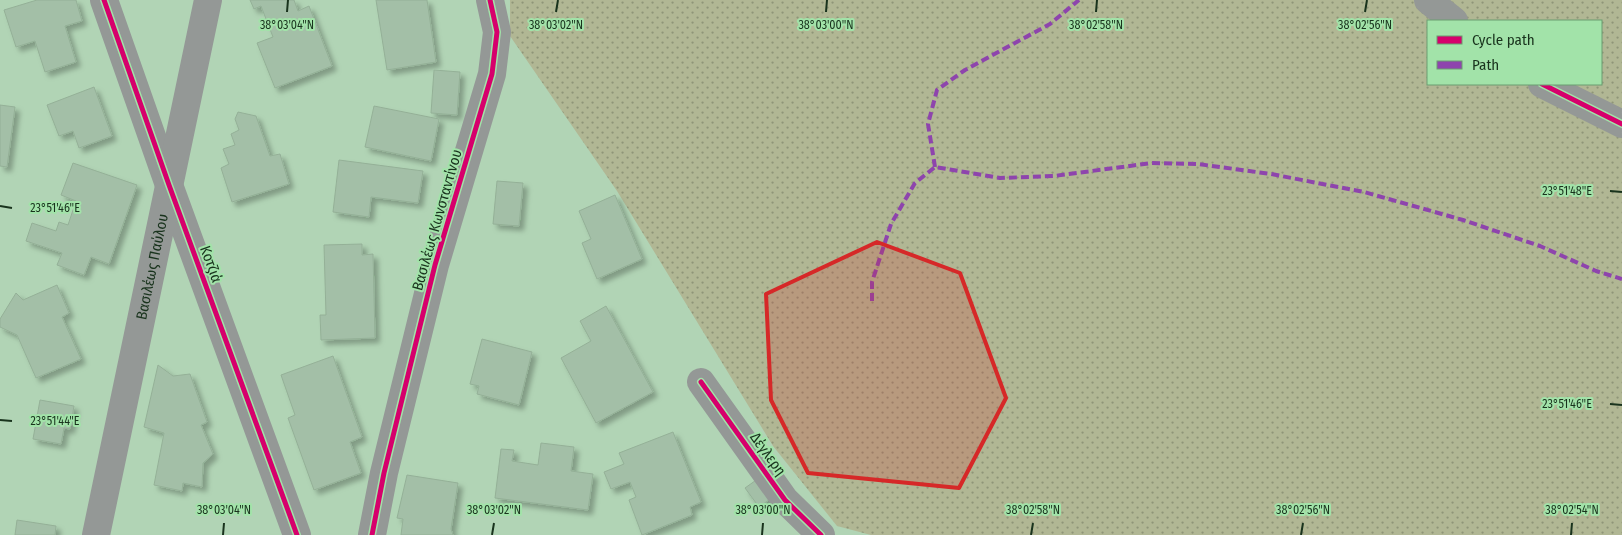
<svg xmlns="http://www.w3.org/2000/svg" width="1622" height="535" font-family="'Fira Sans Condensed',sans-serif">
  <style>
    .grass { fill: url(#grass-dots); fill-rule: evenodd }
    .building { fill: #a3bfa7; stroke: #94b097; filter: url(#shadow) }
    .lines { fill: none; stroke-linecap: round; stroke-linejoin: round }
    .street { stroke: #949896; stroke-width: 28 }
    .quiet { stroke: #8e44ad; stroke-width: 4; stroke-dasharray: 8 4; stroke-linecap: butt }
    .cycleway-casing { stroke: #a2e3a9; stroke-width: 8 }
    .cycleway { stroke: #d6006c; stroke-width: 5 }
    .marked { fill: #d62828; fill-opacity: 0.2; stroke: #d62828; stroke-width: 4; stroke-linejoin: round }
    .ticks { fill: none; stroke: #19331d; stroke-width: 2 }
    .labels { text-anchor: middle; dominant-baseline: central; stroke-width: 4; stroke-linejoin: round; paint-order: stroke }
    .street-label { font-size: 15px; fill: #19331d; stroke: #a2e3a9 }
    .ticks-label { font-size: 12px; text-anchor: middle; fill: #19331d; stroke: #a2e3a9; stroke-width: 4; stroke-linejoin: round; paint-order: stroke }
  </style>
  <defs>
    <pattern id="grass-dots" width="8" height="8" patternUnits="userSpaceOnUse" patternTransform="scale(1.25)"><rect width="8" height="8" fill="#b1b794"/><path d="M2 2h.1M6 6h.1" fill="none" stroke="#8f9578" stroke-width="1.8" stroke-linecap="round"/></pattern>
    <filter id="shadow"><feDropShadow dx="4.5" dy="4.5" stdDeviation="2.5" flood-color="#0004"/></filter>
  </defs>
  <rect width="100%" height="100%" fill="#b1d4b5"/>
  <!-- grass -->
  <path class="grass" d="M510,0h1112v535h-751l-34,-9 -64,-80 -156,-255 -107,-155zM1428,21h173v63h-173z"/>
  <!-- building -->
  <path class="building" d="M37,0h39l6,21 -17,5 11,36 -31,10 -10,-31 -19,6 -12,-37z
    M250,0h44l4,11 11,-5 23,60 -57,22 -18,-45 16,-6 -12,-31 -7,3z
    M376,0h51l9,62 -49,8z
    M434,70l26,2 -3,43 -26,-2z
    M94,87l18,49 -33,12 -6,-17 -14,5 -12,-31z
    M0,105l15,2 -8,60 -7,-1z
    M374,106l65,13 -8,42 -66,-14z
    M238,112l18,4 14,40 10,-2 9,30 -57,18 -11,-34 8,-4 -6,-15 12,-4 -4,-11 8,-4 -4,-11z
    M339,160l84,11 -5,32 -47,-6 -2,20 -36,-5z
    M73,163l64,22 -28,79 -18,-7 -7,18 -27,-10 5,-12 -36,-12 6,-18 24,8 3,-9 9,3 8,-24 -15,-6z
    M497,181l26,2 -4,43 -26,-2z
    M615,195l27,64 -45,20 -15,-36 9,-4 -12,-28z
    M362,244v11l11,-1 2,84 -54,2 -1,-25h6l-2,-70z
    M57,285l12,28 -7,4 19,42 -45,19 -19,-43 -17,-8v-8l16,-26 7,7z
    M606,306l47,86 -57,31 -35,-65 30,-17 -11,-20z
    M482,339l50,13 -13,53 -42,-11 2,-8 -9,-2z
    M333,356l29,81 -12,5 11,31 -47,17 -26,-72 7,-3 -14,-40z
    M158,365l15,11 17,-2 17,48 -6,3 12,29 -10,9 -1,24 -19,-4 -1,8 -28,-6 10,-52 -20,-6z
    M40,400l34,6 -4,23 -6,-1 -3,16 -28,-5z
    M673,432l28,70 -11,5 2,8 -50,20 -13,-35 7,-3 -6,-15 -19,7 -7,-17 20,-8 -5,-11z
    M541,443l33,4 -3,24 22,3 -5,36 -93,-12 6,-49 13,1 -2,11 26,4z
    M407,475l51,8 -7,46 2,6h-52l2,-16 -6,-1z
    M759,478l14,19 -14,10 -14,-19z
    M17,520l39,6 -1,9h-40z"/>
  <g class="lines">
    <!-- street -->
    <g class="street">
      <path d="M104,0l65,185 128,350"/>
      <path d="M1428,0l26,21"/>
      <path d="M1542,84l80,40"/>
      <path d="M701,382l84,118 36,35"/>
      <path id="s1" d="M96,535l112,-535"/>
      <path d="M372,535l12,-62 51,-208 57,-191 5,-42 -7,-32"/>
    </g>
    <!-- quiet -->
    <path class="quiet" d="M935,167l-7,-43 9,-34 28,-20 85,-46 29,-24
      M872,301v-19l19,-58 24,-41 20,-16 65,11 54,-2 98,-13 46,1 73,10 93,18 99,28 77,26 56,25 26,8"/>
    <defs>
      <path id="cycleway" d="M104,0l65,185 128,350
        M1542,84l80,40
        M701,382l84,118 36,35
        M372,535l12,-62 51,-208 57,-191 5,-42 -7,-32"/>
    </defs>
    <!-- cycleway casing -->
    <use href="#cycleway" class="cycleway-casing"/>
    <!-- cycleway -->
    <use href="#cycleway" class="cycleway"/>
  </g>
  <!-- marked area -->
  <path class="marked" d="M877,242l83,31 46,125 -47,90 -151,-15 -37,-73 -5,-106z"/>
  <!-- ticks -->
  <path class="ticks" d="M287,12l1,-12M556,12l2,-12M826,12l1,-12M1096,12l1,-12M1365,12l2,-12M1610,191l12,1M0,206l12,2M1610,404l12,1M0,420l12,1M223,535l1,-12M492,535l2,-12M762,535l1,-12M1031,535l2,-12M1301,535l2,-12M1571,535l1,-12"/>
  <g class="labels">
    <!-- street labels -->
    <g class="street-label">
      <text transform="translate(437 220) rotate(-74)">Βασιλέως Κωνσταντίνου</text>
      <text transform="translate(211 264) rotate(70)">Κοτζιά</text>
      <text stroke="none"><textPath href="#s1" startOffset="274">Βασιλέως Παύλου</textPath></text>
      <text transform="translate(768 454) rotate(54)">Δέγλερη</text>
    </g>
  </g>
  <g class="ticks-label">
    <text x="287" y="29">38°03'04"N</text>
    <text x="556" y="29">38°03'02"N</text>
    <text x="826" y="29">38°03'00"N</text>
    <text x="1096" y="29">38°02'58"N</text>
    <text x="1365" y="29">38°02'56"N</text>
    <text x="1567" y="195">23°51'48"E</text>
    <text x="55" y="212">23°51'46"E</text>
    <text x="1567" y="408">23°51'46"E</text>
    <text x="55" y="425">23°51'44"E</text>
    <text x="224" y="514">38°03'04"N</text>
    <text x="494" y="514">38°03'02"N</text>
    <text x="763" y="514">38°03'00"N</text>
    <text x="1033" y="514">38°02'58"N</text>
    <text x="1303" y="514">38°02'56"N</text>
    <text x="1572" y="514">38°02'54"N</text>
  </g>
  <!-- legend -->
  <rect x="1427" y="20" width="175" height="65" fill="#a2e3a9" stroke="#6b9d71"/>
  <rect x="1437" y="36" width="25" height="8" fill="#d6006c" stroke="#6b9d71"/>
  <text x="1472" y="45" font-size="15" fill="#19331d">Cycle path</text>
  <rect x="1437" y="61" width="25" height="8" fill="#8e44ad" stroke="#6b9d71"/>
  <text x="1472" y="70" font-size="15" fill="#19331d">Path</text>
</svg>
